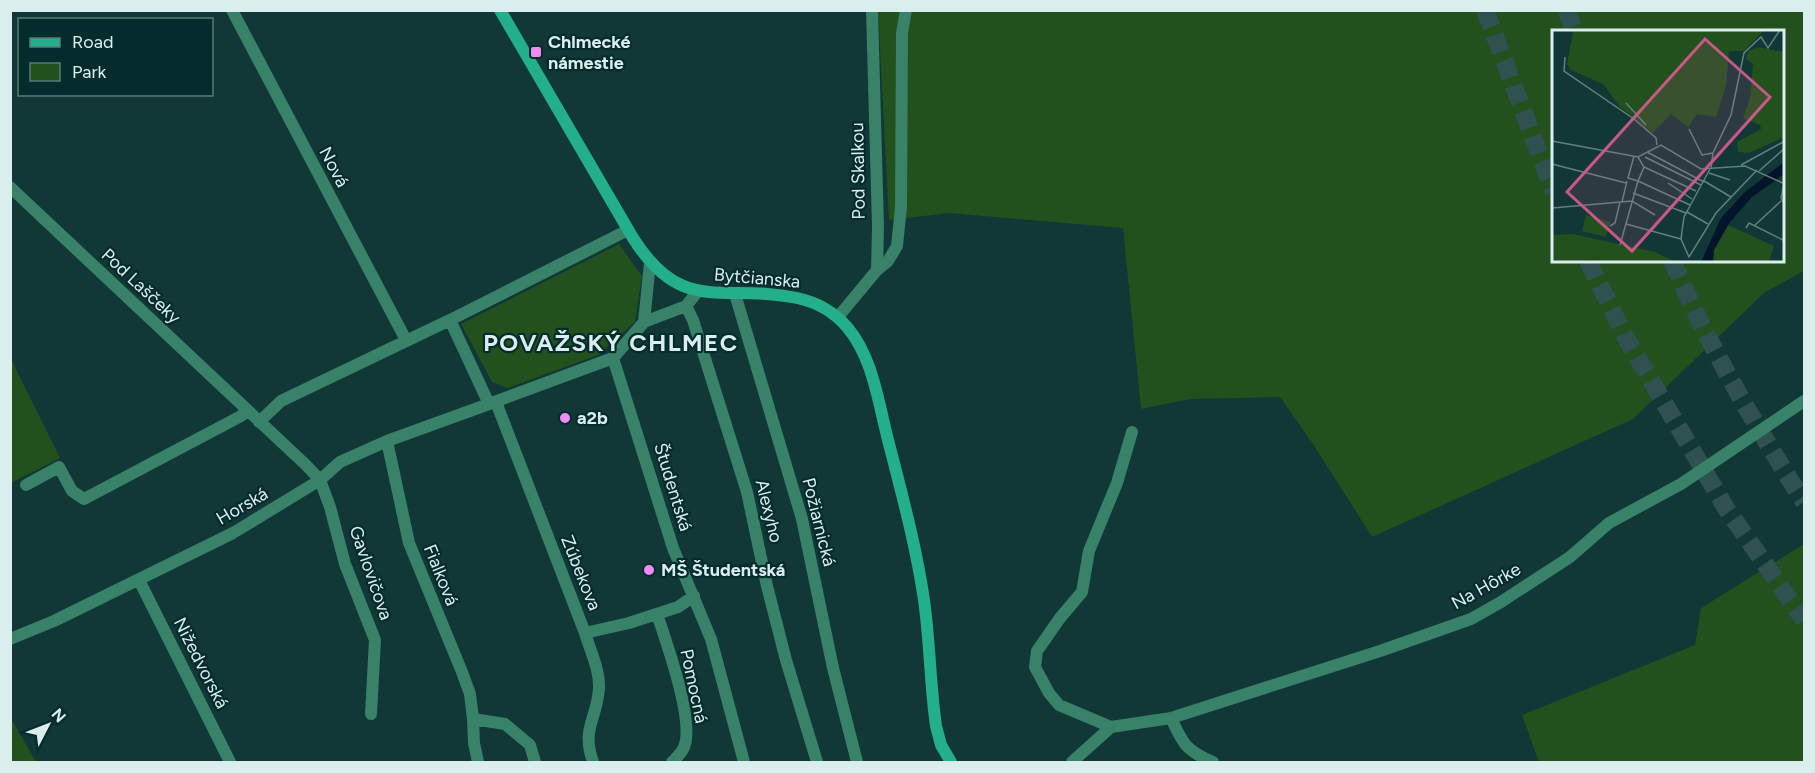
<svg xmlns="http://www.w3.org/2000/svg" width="1815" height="773" font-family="Figtree,sans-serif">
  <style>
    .green { fill: #22511e; fill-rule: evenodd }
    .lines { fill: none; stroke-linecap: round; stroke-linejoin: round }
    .motorway-tunnel { stroke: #2f5251; stroke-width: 18; stroke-dasharray: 18 9; stroke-linecap: butt }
    .minor { stroke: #378269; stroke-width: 12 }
    .secondary { stroke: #23af88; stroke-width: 12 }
    .poi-dot { fill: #f28af3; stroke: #052c2c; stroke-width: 2 }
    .labels { text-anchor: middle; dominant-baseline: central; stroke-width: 4.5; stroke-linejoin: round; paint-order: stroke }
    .poi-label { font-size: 18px; font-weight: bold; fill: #daeeed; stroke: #052c2c; text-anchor: start }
    .street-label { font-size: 18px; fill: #daeeed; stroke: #052c2c }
    .district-label { font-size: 24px; font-weight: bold; letter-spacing: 1.5px; fill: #daeeed; stroke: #052c2c }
    .inset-road { fill: none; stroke: #61807f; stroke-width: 1.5 }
    .view { fill: #c95887; fill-opacity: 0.15; stroke: #c95887; stroke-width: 3 }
    .inset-edge { fill: none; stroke: #daeeed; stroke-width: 3 }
  </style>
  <rect width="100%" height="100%" fill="#113736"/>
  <!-- green -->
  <path class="green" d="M878,11h926v260l-39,21 -132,127 -261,118 -57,-90 -35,-50 -90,2 -49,10 -18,-181 -174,-15 -60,7zM1554,32h230v229h-230z
    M619,244l23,32 -7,46 -37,33 -90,33 -16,-6 -31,-58z
    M11,359l49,99 -49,25h-1z
    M1804,544v218h-265l-17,-47 173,-70 6,-37z
    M10,718h1l25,44h-25z"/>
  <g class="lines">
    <!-- motorway-tunnel -->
    <path class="motorway-tunnel" d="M1485,10l69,182
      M1566,10l9,22
      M1588,261l38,77 100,170 78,112
      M1672,261c36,84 83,164 132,241"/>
    <!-- minor -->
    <path class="minor" d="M232,10l174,330
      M872,10l6,217 -1,43
      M10,187l296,278 14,15 10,27 15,57 30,76 -4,74
      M628,230l-178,90 39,84 124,-46 31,-36 6,-59
      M735,294l67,225 31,149 24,94
      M686,306l7,14 54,172 20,94 19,74 31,102
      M838,317l39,-47 11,-9 9,-15 4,-39 1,-174 4,-23
      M644,322l42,-16 12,-15
      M613,358l60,190 38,91 33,123
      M496,402l89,231c5,17 15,37 14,55 -2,32 -18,40 -6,74
      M259,422l22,-21 169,-81
      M387,441l22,102 53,129 8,22 3,25 32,5 25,21 5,17
      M26,485l33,-18 13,24 12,8 157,-83 6,-6
      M139,580l91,182
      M657,614c9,27 38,108 27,133 -2,6 -8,11 -12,15
      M585,633l44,-10 49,-16 16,-11
      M10,639l44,-18 179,-88 87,-53 20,-18 47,-21 102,-37
      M1171,718c12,26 15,33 42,44
      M473,719l1,24 4,19
      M1111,727l-52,-22 -10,-12 -14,-26 2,-16 23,-33 22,-26 7,-41 28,-68 15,-51
      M1072,762l39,-35 60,-9 209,-67 91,-32 30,-17 69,-45 39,-34 72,-39 123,-83"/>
    <!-- secondary -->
    <path class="secondary" d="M500,10l133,228c50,79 90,44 164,60 19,4 37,14 50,29 25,29 31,73 40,109 14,55 29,109 37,164 6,42 6,84 12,126l5,19 10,17"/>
  </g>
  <!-- markers -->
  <g class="poi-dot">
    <rect x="530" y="46" width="12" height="12" rx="3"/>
    <circle cx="565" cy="418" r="6"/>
    <circle cx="649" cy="570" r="6"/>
  </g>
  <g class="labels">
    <!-- poi labels -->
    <g class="poi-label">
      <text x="548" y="42">Chlmecké<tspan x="548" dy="21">námestie</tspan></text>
      <text x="577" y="418">a2b</text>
      <text x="661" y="570">MŠ Študentská</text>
    </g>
    <!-- street labels -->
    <g class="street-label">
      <text transform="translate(334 167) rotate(62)">Nová</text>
      <text transform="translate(858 171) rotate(-91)">Pod Skalkou</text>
      <text transform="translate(757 278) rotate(5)">Bytčianska</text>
      <text transform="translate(141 286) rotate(43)">Pod Laščeky</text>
      <text transform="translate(673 487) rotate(73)">Študentská</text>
      <text transform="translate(242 506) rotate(-30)">Horská</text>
      <text transform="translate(769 511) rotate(76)">Alexyho</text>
      <text transform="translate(819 522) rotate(76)">Požiarnická</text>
      <text transform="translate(371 573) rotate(71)">Gavlovičova</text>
      <text transform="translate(581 573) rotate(68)">Zúbekova</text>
      <text transform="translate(441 575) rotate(68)">Fialková</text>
      <text transform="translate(1486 586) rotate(-29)">Na Hôrke</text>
      <text transform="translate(201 663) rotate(63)">Nižedvorská</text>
      <text transform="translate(694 686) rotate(78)">Pomocná</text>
    </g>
    <!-- district labels -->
    <g class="district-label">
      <text x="611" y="342">POVAŽSKÝ CHLMEC</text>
    </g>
  </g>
  <!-- overview -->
  <g transform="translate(1552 30)">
    <rect width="232" height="232" fill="#113736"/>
    <path d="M16,0h196l-20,21h-15l-3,35 -10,31 -19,-3 -9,13 -17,-13 -18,19 -33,-26 -17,-23 -32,-14 -4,-6 6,-31zM206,17l26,5v85l-35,16 -11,-1 -1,-10 24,-13 -1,-4 -17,-7 7,-20 3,-34 -7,-5 2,-8zM34,185l24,7 -4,15 -24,-6zM176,195l46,21 -5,16h-56l1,-12zM21,204l82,18 21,10h-124v-27z" fill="#22511e"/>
    <path d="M232,132v12l-32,23 -22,25 -16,28 -1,12h-12l20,-44 24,-26z" fill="#001529"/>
    <path class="inset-road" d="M13,27l-1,14 70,48 22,19 1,7M74,73l20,22M137,99l13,26 11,-2M0,111l86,16 23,-12 40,24 44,-3 40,18M95,122l57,30M82,126l-6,22 10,3 6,-14 -6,-10M93,127l56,28M0,134l74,19M189,135l44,-24M92,137l52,24M158,139l-26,48 -3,22 8,18 27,-44 41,-43M159,139l2,-16 18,-38 13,-62 17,-16 7,11 12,-18M207,141l26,-23M157,143l21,7M86,151l52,24M152,151l27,16M116,153l24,16M232,154l-3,14 4,8M81,163l53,20M70,172l5,-21M0,178l80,-7 23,14M135,182l21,12M74,194l55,15M58,196l5,-3 5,-21M202,196l27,-25M194,198l3,-5 36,18M68,215l18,-64"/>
    <path class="view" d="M153,9l65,58 -138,154 -65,-59z"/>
    <rect width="232" height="232" class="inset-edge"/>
  </g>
  <!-- border -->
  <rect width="1815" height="773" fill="none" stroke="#daeeed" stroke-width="24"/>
  <!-- legend -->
  <rect x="18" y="18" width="195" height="78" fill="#052c2c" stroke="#5a7a79" stroke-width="1.5"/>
  <rect x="30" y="38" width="30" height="9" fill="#23af88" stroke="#5a7a79" stroke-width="1.5"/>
  <text x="72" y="48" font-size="18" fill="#daeeed">Road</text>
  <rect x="30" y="63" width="30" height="18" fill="#22511e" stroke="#5a7a79" stroke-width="1.5"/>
  <text x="72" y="78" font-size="18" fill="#daeeed">Park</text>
  <!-- north arrow -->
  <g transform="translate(48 725) rotate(48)" stroke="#052c2c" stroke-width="4.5" paint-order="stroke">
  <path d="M0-4.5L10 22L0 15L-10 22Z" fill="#daeeed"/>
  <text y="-9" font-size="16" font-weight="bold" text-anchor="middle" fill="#daeeed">N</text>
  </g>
</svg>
